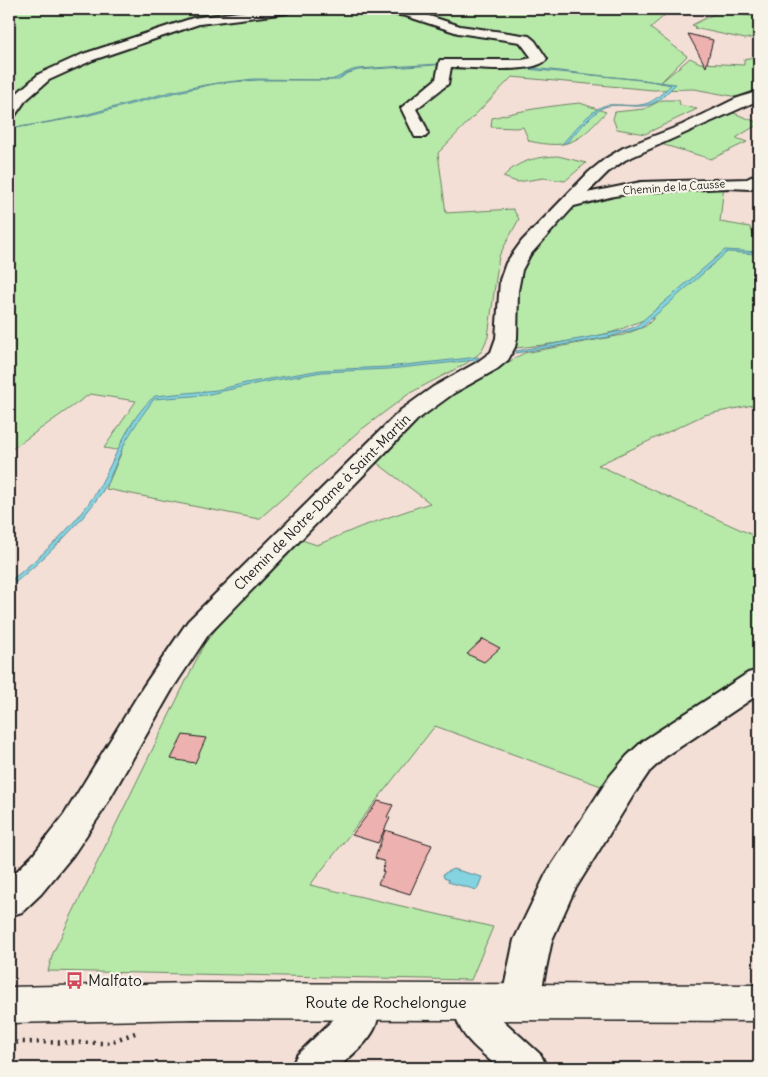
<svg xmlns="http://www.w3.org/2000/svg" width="768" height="1077" font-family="Delius,sans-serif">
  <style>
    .green { fill: #b7e9a9; stroke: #6a8262 }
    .water { fill: #83d3e0; stroke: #5a8a92 }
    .building { fill: #edb1af; stroke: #1c1c1c }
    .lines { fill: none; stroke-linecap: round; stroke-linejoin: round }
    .minor-casing { stroke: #1c1c1c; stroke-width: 4 }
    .major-casing { stroke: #1c1c1c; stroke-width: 3 }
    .path { stroke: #1c1c1c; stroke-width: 4.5; stroke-dasharray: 2 5; stroke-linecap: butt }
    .minor { fill: #f7f3e8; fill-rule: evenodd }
    .major { fill: #f7f3e8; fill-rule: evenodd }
    .labels { text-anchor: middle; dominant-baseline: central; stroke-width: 4.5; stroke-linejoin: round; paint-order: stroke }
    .far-street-label { font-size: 11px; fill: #1c1c1c; stroke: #f7f3e8 }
    .street-label { font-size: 14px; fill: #1c1c1c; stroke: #f7f3e8 }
    .near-poi-label { font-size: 16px; fill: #1c1c1c; stroke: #f7f3e8; text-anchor: start }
    .near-street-label { font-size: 16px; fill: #1c1c1c; stroke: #f7f3e8 }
  </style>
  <rect width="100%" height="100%" fill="#f4dfd7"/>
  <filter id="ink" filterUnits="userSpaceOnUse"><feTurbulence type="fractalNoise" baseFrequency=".02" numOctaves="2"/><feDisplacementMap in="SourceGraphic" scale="10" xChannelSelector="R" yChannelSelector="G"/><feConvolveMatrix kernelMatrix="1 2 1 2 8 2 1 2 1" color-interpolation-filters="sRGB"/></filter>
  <g filter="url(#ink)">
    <!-- green -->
    <path class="green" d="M9,9h663l-22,19 37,28 -27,27 30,-25 10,5 44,2v-6l15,-3v45l-65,-12 -41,1 -141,-13 -74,76 8,60 67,-4 6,10 -20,37 -11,81 -7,15 -14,11 -57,30 -52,39 -99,87 -153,-30 16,-38 -18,-3 32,-47 -46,-7 -81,57z
      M720,11l32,5 7,-2v22l-14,3 -51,-11 2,-1 -4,-2z
      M662,100h17l1,5 17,4 -52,25 -28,-5 -4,-10 2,-7 29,-3z
      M580,103l26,9c-27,30 -37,38 -77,29l-6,-14 -7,1 -25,-1 1,-9c30,-8 58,-12 88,-15z
      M731,112l28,11v3h-4l-19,12 11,4 -36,17 -50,-15z
      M558,156l28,7 -21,18 -21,-3 -27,4 -14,-5c15,-17 34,-20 55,-21z
      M724,184l-4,38 30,5 3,7 6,1v172l-6,-2 -49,10 -106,50 161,73v132l-13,6 -86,54 -33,25 -26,31 -166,-60 -125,159 183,42 -22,53 -423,-9 5,-18 151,-309 53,-66 39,-40 21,7 43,-18 70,-24 -53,-40 38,-40 19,-15 22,-15 68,-40 99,-18 23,-9 8,-8c-14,1 -27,10 -41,14 -31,8 -65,13 -98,16l2,-76 28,-38 29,-28 41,-13z"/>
    <!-- water -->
    <path class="water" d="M439,64l-4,1 -77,5 -12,4 -8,6h-80l-40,3 -49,11 -83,22 -77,13 72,-13 89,-24 35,-7 48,-6 77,1c10,-2 16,-9 27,-11z
      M524,67l152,17c-8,7 -13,15 -24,20 -15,6 -37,-3 -50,4 -13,9 -25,24 -36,35l-4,1c10,-11 28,-33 41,-38 6,-2 13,-1 19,-1 28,2 30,-3 49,-20l-26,-5 -130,-12z
      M725,250l34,2v2l-32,-2 -86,76 -32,9 -93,16v-2l106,-20 13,-4z
      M479,357l-3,3 -87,9 -67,3 -63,11 -54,12 -51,4c-11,15 -23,31 -31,48 -7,15 -12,31 -21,45 -25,37 -59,67 -93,96v-6c30,-24 62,-52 84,-85 21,-32 32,-76 62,-101l62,-6 29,-7 75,-13 66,-3z
      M453,869l29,8 -5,13 -29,-8 1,-2 -5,-2 -1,-4z"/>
    <!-- building -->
    <path class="building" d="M688,34l25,6 -7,27z
      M483,639l17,9 -16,14 -17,-8z
      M183,735l23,3 -11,25 -24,-4z
      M378,801l15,4 -6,12 3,1 -12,25 -26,-8z
      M385,830l47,15 -22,49 -32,-10 6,-12 -2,-1 3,-9 -10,-4z"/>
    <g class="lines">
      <defs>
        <path id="minor" d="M262,9h31l-6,4 -88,11 -106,36 -44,20 -24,21 -11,16 -5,1v-14l6,-9 24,-21 44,-20 110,-36z
          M379,9h29l52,17 69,10 6,5 12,18c-12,16 -76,8 -96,8l-3,17 -32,25 10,18 2,7 -3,3h-10l-14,-29 35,-29 4,-19h82l10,-2 -12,-16 -62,-9 -52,-17 -25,-4z
          M759,91v9l-134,60 -17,12 -21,21 54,-11 106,-3 12,-6v12l-9,4 -22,-1 -87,4 -27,4 -40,10 -44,49 -8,15 -4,21 -1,47 -2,9 -7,13 -11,9 -43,24 -37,27 -209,215 -35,53 -71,124 -29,43 -32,39 -19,18 -13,4v-37l24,-24 31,-40 79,-128 45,-66 213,-211 32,-23 43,-24 15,-11 5,-14 4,-58 6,-17 16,-22 67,-69 16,-13 18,-11 59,-23 53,-26z
          M759,670v24l-94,63 -16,15 -15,22 -60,97 -22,49 -13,62 -5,12 -14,5 -14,-5 -5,-12 13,-62 32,-66 64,-98 17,-20 16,-15 105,-68z
          M359,985l14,5c17,38 -10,54 -35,78h-47l6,-13 42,-41 1,-12 5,-12z
          M475,985l14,5 5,12 1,11 46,42 6,13h-48c-25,-23 -55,-40 -38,-78z"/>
        <path id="major" d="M194,983l565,2v36l-565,-2 -185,4v-36z"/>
      </defs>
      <!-- minor casing -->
      <use href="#minor" class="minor-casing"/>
      <!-- major casing -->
      <use href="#major" class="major-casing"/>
      <!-- path -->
      <path class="path" d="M9,1044l11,-2 87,1 31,-11"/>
      <!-- minor -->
      <use href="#minor" class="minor"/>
      <!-- major -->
      <use href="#major" class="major"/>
    </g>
  </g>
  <!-- icons -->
  <defs>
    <symbol id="bus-bare" viewBox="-9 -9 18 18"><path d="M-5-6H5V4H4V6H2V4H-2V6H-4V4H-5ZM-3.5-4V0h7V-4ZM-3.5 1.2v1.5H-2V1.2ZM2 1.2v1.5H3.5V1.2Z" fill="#d1495b" stroke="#f7f3e8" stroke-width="2.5" paint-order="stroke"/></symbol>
  </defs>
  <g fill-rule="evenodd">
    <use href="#bus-bare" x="62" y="968" width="25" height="25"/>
  </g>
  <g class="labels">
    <!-- far-street labels -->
    <g class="far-street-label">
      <text transform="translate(674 187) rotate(-4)">Chemin de la Causse</text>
    </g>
    <!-- street labels -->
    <g class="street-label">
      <text transform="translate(322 502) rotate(-45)">Chemin de Notre-Dame à Saint-Martin</text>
    </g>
    <!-- near-poi labels -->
    <g class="near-poi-label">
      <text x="88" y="980">Malfato</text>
    </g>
    <!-- near-street labels -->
    <g class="near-street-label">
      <text x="386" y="1002">Route de Rochelongue</text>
    </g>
  </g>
  <!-- margin -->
  <rect width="768" height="1077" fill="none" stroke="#f7f3e8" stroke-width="30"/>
  <rect x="15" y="15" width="738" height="1047" fill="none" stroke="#1c1c1c" stroke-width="2" filter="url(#ink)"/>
</svg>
